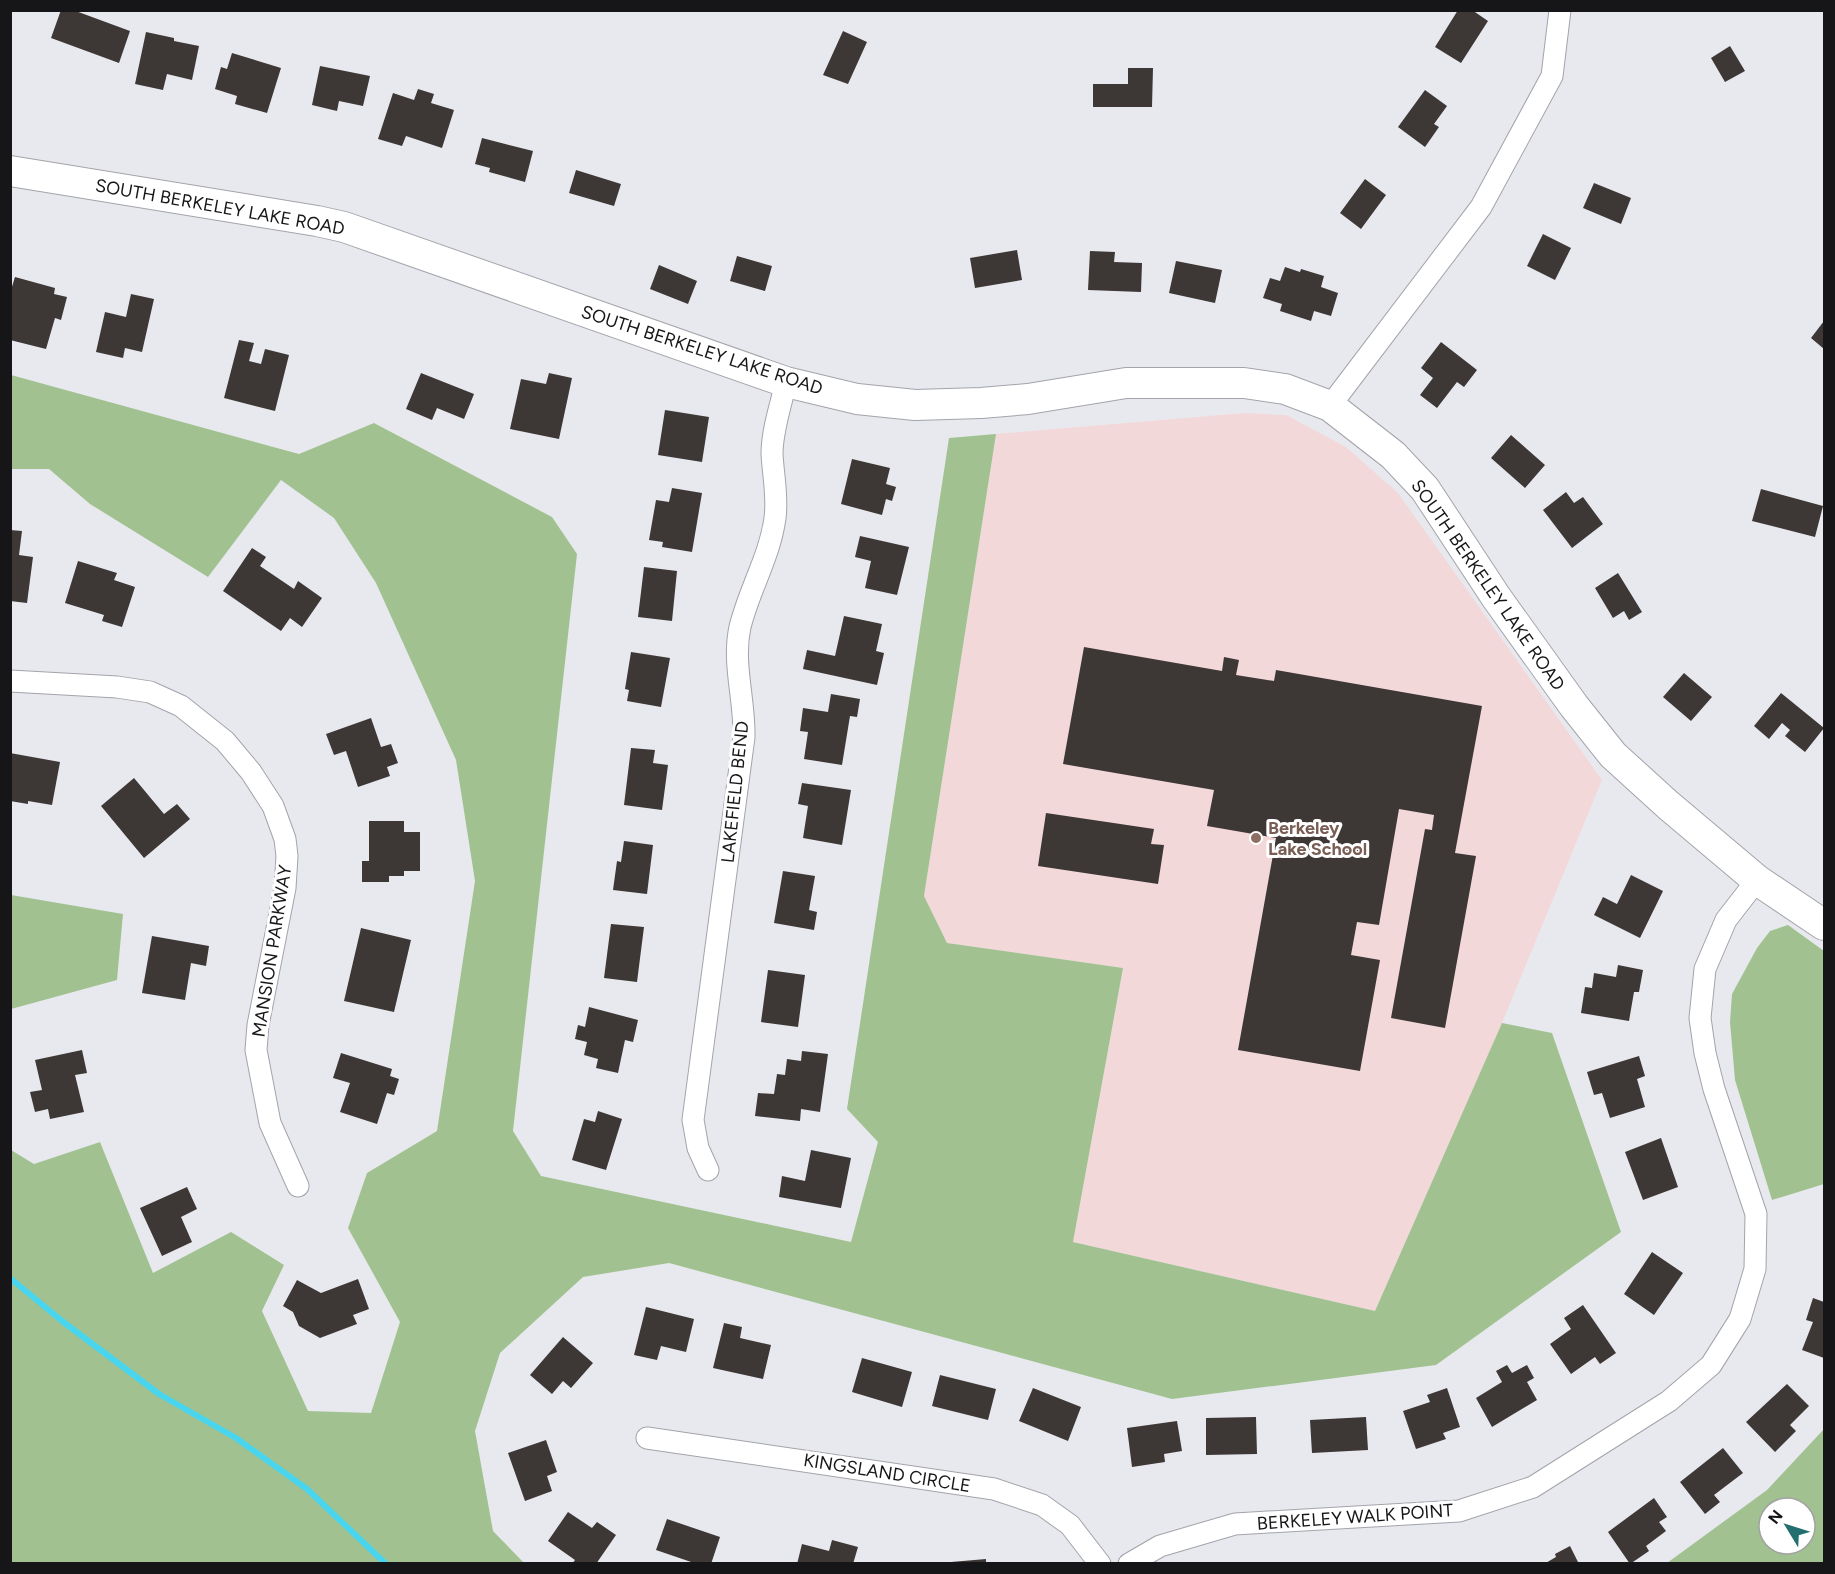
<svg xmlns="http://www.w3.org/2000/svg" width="1835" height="1574" font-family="Figtree,sans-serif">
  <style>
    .education { fill: #f3d8d9 }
    .green { fill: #a1c290; fill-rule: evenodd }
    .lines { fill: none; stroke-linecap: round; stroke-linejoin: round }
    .stream { stroke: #49d5ee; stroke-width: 6 }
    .building { fill: #3d3735 }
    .street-casing { stroke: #a3a4aa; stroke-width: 23 }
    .secondary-casing { stroke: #a3a4aa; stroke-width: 32 }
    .street { stroke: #fff; stroke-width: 21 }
    .secondary { stroke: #fff; stroke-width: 30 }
    .education-dot { fill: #8d6e63; stroke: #fff; stroke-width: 2 }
    .labels { text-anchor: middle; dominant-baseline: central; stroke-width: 6; stroke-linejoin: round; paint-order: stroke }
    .street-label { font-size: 18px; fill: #161618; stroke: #fff }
    .education-label { font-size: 18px; font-weight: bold; fill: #785e54; stroke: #fff; text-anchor: start }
  </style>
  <rect width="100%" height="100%" fill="#e8e9ef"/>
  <!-- education -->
  <path class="education" d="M1244,413l42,2 60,32 52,46 204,287 -100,243 -127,288 -302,-69 50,-274 -176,-25 -23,-47 72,-462z"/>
  <!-- green -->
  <path class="green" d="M11,375l288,79 75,-31 178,94 25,37 -64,577 28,45 310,66 27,-100 -31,-33 102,-671 47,-4 -72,462 23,47 176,25 -50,274 302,69 127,-288 50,10 69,199 -185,133 -264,34 -503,-136 -86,14 -83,76 -25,78 18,100 31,32h-513v-413l23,14 66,-22 53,131 78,-41 53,33 -22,46 46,100 63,2 29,-91 -52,-94 19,-55 70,-42 38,-250 -19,-121 -80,-177 -42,-65 -53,-38 -73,97 -118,-73 -41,-35h-38z
    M11,895l112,19 -6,66 -106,29z
    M1788,925l36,26v233l-52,16 -37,-120 -5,-58 2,-28 25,-46 13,-17z
    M1824,1429v134h-157l100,-73zM1769,1508h36v36h-36z"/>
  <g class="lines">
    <!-- stream -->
    <path class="stream" d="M10,1278l52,43 97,73 77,44 71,51 79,75"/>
  </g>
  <!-- building -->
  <path class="building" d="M61,10h12l57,21 -11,32 -68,-25z
    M1458,10h14l16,11 -27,42 -26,-16z
    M843,31l24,11 -19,42 -25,-9z
    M146,32l28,6v3l25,5 -7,34 -25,-6 -4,16 -28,-6z
    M1730,46l15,25 -20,11 -14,-24z
    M232,53l49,15 -14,45 -32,-9 2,-8 -22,-7 6,-22 6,2z
    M320,66l50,10 -7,30 -24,-5 -2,10 -25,-6z
    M1128,68h25l-1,39h-59v-23h35z
    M418,89l16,5 -3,9 23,7 -12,38 -36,-12 -4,10 -24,-7 15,-46 21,7z
    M1425,90l22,16 -13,18 5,3 -14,20 -27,-20z
    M482,138l51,13 -8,31 -36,-10 1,-4 -15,-4z
    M576,170l45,14 -7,22 -45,-13z
    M1365,179l21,16 -25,34 -21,-16z
    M1594,183l37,15 -10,26 -38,-16z
    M1543,234l28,14 -16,32 -28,-14z
    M1017,250l5,30 -47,8 -5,-30z
    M1090,251l25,1 -1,10 28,1 -1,29 -53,-2z
    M737,256l35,10 -7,25 -35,-10z
    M1176,261l46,9 -7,33 -46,-10z
    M659,265l38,16 -9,23 -38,-15z
    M1285,267l15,5 1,-3 23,7 -3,11 17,6 -7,23 -17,-5 -3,10 -31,-10 2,-7 -19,-6 7,-20 10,3z
    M15,277l40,11 -1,6 13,3 -6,23 -6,-2 -9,31 -36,-9v-47z
    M131,294l23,5 -12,53 -17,-4 -2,10 -27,-6 9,-40 21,5z
    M1824,321v28l-13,-11z
    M239,340l15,3 -5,18 12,3 4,-15 24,6 -14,56 -51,-13z
    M1441,342l36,28 -13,17 -7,-5 -20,26 -17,-13 13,-17 -12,-10z
    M421,373l53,21 -10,25 -27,-11 -5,12 -26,-11z
    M549,373l23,5 -13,61 -49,-10 11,-50 25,5z
    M665,410l44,7 -7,45 -44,-7z
    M1511,435l34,30 -20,23 -34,-30z
    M852,459l38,9 -4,16 10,3 -4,14 -6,-2 -4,16 -41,-11z
    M672,488l30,5 -10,59 -30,-5 1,-5 -14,-2 7,-40 13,2z
    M1761,489l62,17 -8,31 -63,-16z
    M1566,492l8,11 9,-6 20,27 -31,24 -29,-38z
    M10,530l12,1 -3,24 14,2 -6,46 -17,-2z
    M860,536l49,11 -12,48 -32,-7 6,-27 -16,-4z
    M252,548l14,9 -6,9 34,23 4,-8 24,17 -20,29 -12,-9 -9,13 -58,-40z
    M78,561l39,12 -3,7 21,7 -13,40 -20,-6 2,-6 -39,-12z
    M644,567l33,4 -5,50 -34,-4z
    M1618,573l24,39 -13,8 -5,-9 -11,7 -18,-30z
    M844,616l38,8 -6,27 8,2 -7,32 -74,-16 4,-19 28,6z
    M1084,647l138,24 2,-14 15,3 -3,15 38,6 2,-11 206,36 -27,147 21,3 -31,172 -54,-10 34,-189 7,1 2,-15 -35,-6 -20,116 -22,-3 -6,33 29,5 -20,111 -122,-21 38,-212 -69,-12 7,-36 -151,-26z
    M631,652l39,6 -9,49 -34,-6 2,-11 -4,-1z
    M1684,673l28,24 -21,24 -28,-24z
    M1781,693l43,35 -19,24 -20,-16 5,-6 -8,-7 -13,16 -15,-13z
    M831,694l29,5 -3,18 -7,-1 -8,49 -38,-6 4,-27 -8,-1 3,-23 25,4z
    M371,718l10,29 10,-3 7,19 -11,4 3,9 -32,11 -12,-36 -12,4 -8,-21z
    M631,748l24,2 -2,13 15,2 -6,45 -38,-5z
    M10,753l50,9 -8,43 -24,-4v3l-18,-3z
    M134,778l30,36 13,-10 13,15 -46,39 -43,-52z
    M802,783l49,7 -9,55 -39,-7 5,-32 -10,-2z
    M1046,813l108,16 -3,15 13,1 -6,39 -120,-18z
    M369,821h35v11h16v39h-16v5h-15v6h-27v-21h7z
    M624,841l29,4 -6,49 -34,-4 4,-29 4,1z
    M783,871l32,5 -6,34 8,2 -3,18 -40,-7z
    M1631,875l32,16 -23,47 -46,-23 9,-18 14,7z
    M611,924l33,3 -7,55 -33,-4z
    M361,928l50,12 -17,72 -50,-11z
    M152,936l57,10 -3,20 -15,-3 -6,37 -43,-7z
    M1618,965l25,5 -4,22h-5l-5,29 -48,-8 4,-26 7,1 2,-15 22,4z
    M768,970l37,5 -7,52 -37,-5z
    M589,1007l49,13 -5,22 -8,-2 -7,33 -22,-5 2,-9 -14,-4 3,-13 -12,-3 3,-14 7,2z
    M82,1050l5,23 -12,2 9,37 -34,7 -2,-10 -13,3 -5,-20 12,-2 -7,-30z
    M802,1051l26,3 -8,58 -19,-3 -1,12 -45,-5 3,-23 16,1 3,-20 8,1 2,-16 14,2z
    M341,1053l51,16 -2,7 9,3 -5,16 -7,-2 -10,31 -37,-12 10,-29 -17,-5z
    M1639,1056l6,20 -8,3 8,28 -35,11 -8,-25 -8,2 -7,-23z
    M598,1111l24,8 -16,51 -34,-10 12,-41 11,3z
    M1661,1138l17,49 -35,13 -18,-48z
    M811,1150l40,8 -10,50 -62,-11 3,-21 23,5z
    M187,1187l10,22 -16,8 11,25 -30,14 -22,-48z
    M1652,1252l31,21 -29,42 -30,-21z
    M358,1279l11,30 -16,6 4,9 -37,14 -21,-12 -6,-14 -10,-6 14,-26 24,13z
    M1813,1298l11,4v56l-22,-8 11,-28 -7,-2z
    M1583,1305l33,48 -16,11 -5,-7 -24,17 -21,-30 21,-15 -7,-11z
    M646,1307l48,12 -8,33 -25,-6 -4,14 -23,-5z
    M724,1323l18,4 -2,11 31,7 -8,34 -50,-11z
    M563,1337l30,26 -22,25 -8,-7 -11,13 -22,-19z
    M862,1358l50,14 -10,35 -50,-15z
    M1507,1365l5,8 15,-8 7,13 -7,4 10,18 -45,27 -16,-29 26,-16 -6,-11z
    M940,1375l56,14 -8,31 -56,-14z
    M1787,1384l22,22 -19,19 6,6 -21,21 -29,-30z
    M1033,1388l48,19 -13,34 -49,-20z
    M1447,1388l13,39 -17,6 3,6 -30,10 -13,-38 27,-9 -3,-7z
    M1256,1417l1,37 -51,1v-37z
    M1366,1417l2,33 -56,3 -2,-33z
    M1177,1421l5,30 -18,3 1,8 -33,5 -5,-39z
    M546,1440l11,32 -10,4 5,15 -27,10 -17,-48z
    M1723,1448l20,25 -29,22 6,7 -15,12 -25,-32z
    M1654,1498l13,19 -8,5 7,9 -20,15 3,5 -19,13 -22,-32z
    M568,1512l24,16 5,-6 19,13 -20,29h-24l3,-4 -27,-19z
    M667,1519l53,18 -9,27h-14l-41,-14z
    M832,1540l26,7 -5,17h-56l5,-20 27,7z
    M1570,1546l9,18h-35l12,-7 -1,-3z
    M986,1559v5h-34l-1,-2z"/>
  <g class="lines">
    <defs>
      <path id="street" d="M1330,406l151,-199 71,-131 8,-66
        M10,681l107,6 33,5 31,14 44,35 26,31 22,34 12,33 2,17 -2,32 -27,137 -2,25 14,73 28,63
        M708,1170l-10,-22 -5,-28 51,-383c1,-37 -12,-74 -4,-110 9,-37 30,-71 35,-109 3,-21 -2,-44 -3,-64 0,-24 9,-49 14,-72
        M647,1438l347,51 48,16 28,20 30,39
        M1129,1564l31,-18 75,-22 224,-13 74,-24 136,-86 42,-36 29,-46 15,-50 1,-55 -42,-125 -9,-36 -5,-35 5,-49 21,-49 31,-40"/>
      <path id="secondary" d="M10,171l307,50 27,6 442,155 71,17 58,6 66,-2 47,-4 98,-16h118l41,6 45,17 63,49 32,34 71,108 78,109 39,49 55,50 89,75 67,45"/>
    </defs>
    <!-- street casing -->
    <use href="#street" class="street-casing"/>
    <!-- secondary casing -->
    <use href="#secondary" class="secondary-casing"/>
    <!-- street -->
    <use href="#street" class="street"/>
    <!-- secondary -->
    <use href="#secondary" class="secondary"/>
  </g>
  <!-- markers -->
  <circle class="education-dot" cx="1256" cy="838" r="6"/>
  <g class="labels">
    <!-- street labels -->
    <g class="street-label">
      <text transform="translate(220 207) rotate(10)">SOUTH BERKELEY LAKE ROAD</text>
      <text transform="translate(702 350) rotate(18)">SOUTH BERKELEY LAKE ROAD</text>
      <text transform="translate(1488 585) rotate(55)">SOUTH BERKELEY LAKE ROAD</text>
      <text transform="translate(735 792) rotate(-84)">LAKEFIELD BEND</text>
      <text transform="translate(272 951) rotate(-81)">MANSION PARKWAY</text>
      <text transform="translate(887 1473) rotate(9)">KINGSLAND CIRCLE</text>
      <text transform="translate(1355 1517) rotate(-4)">BERKELEY WALK POINT</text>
    </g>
    <!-- education labels -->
    <g class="education-label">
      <text x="1268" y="828">Berkeley<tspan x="1268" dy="21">Lake School</tspan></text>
    </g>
  </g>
  <!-- border -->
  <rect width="1835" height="1574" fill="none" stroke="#161618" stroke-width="24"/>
  <!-- north arrow -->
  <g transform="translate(1787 1526) rotate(308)"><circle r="28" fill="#ffffff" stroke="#a2a2a3" stroke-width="1.5"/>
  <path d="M0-4.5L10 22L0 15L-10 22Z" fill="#236f70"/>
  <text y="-9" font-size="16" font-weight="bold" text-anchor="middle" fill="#161618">N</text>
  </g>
</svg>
